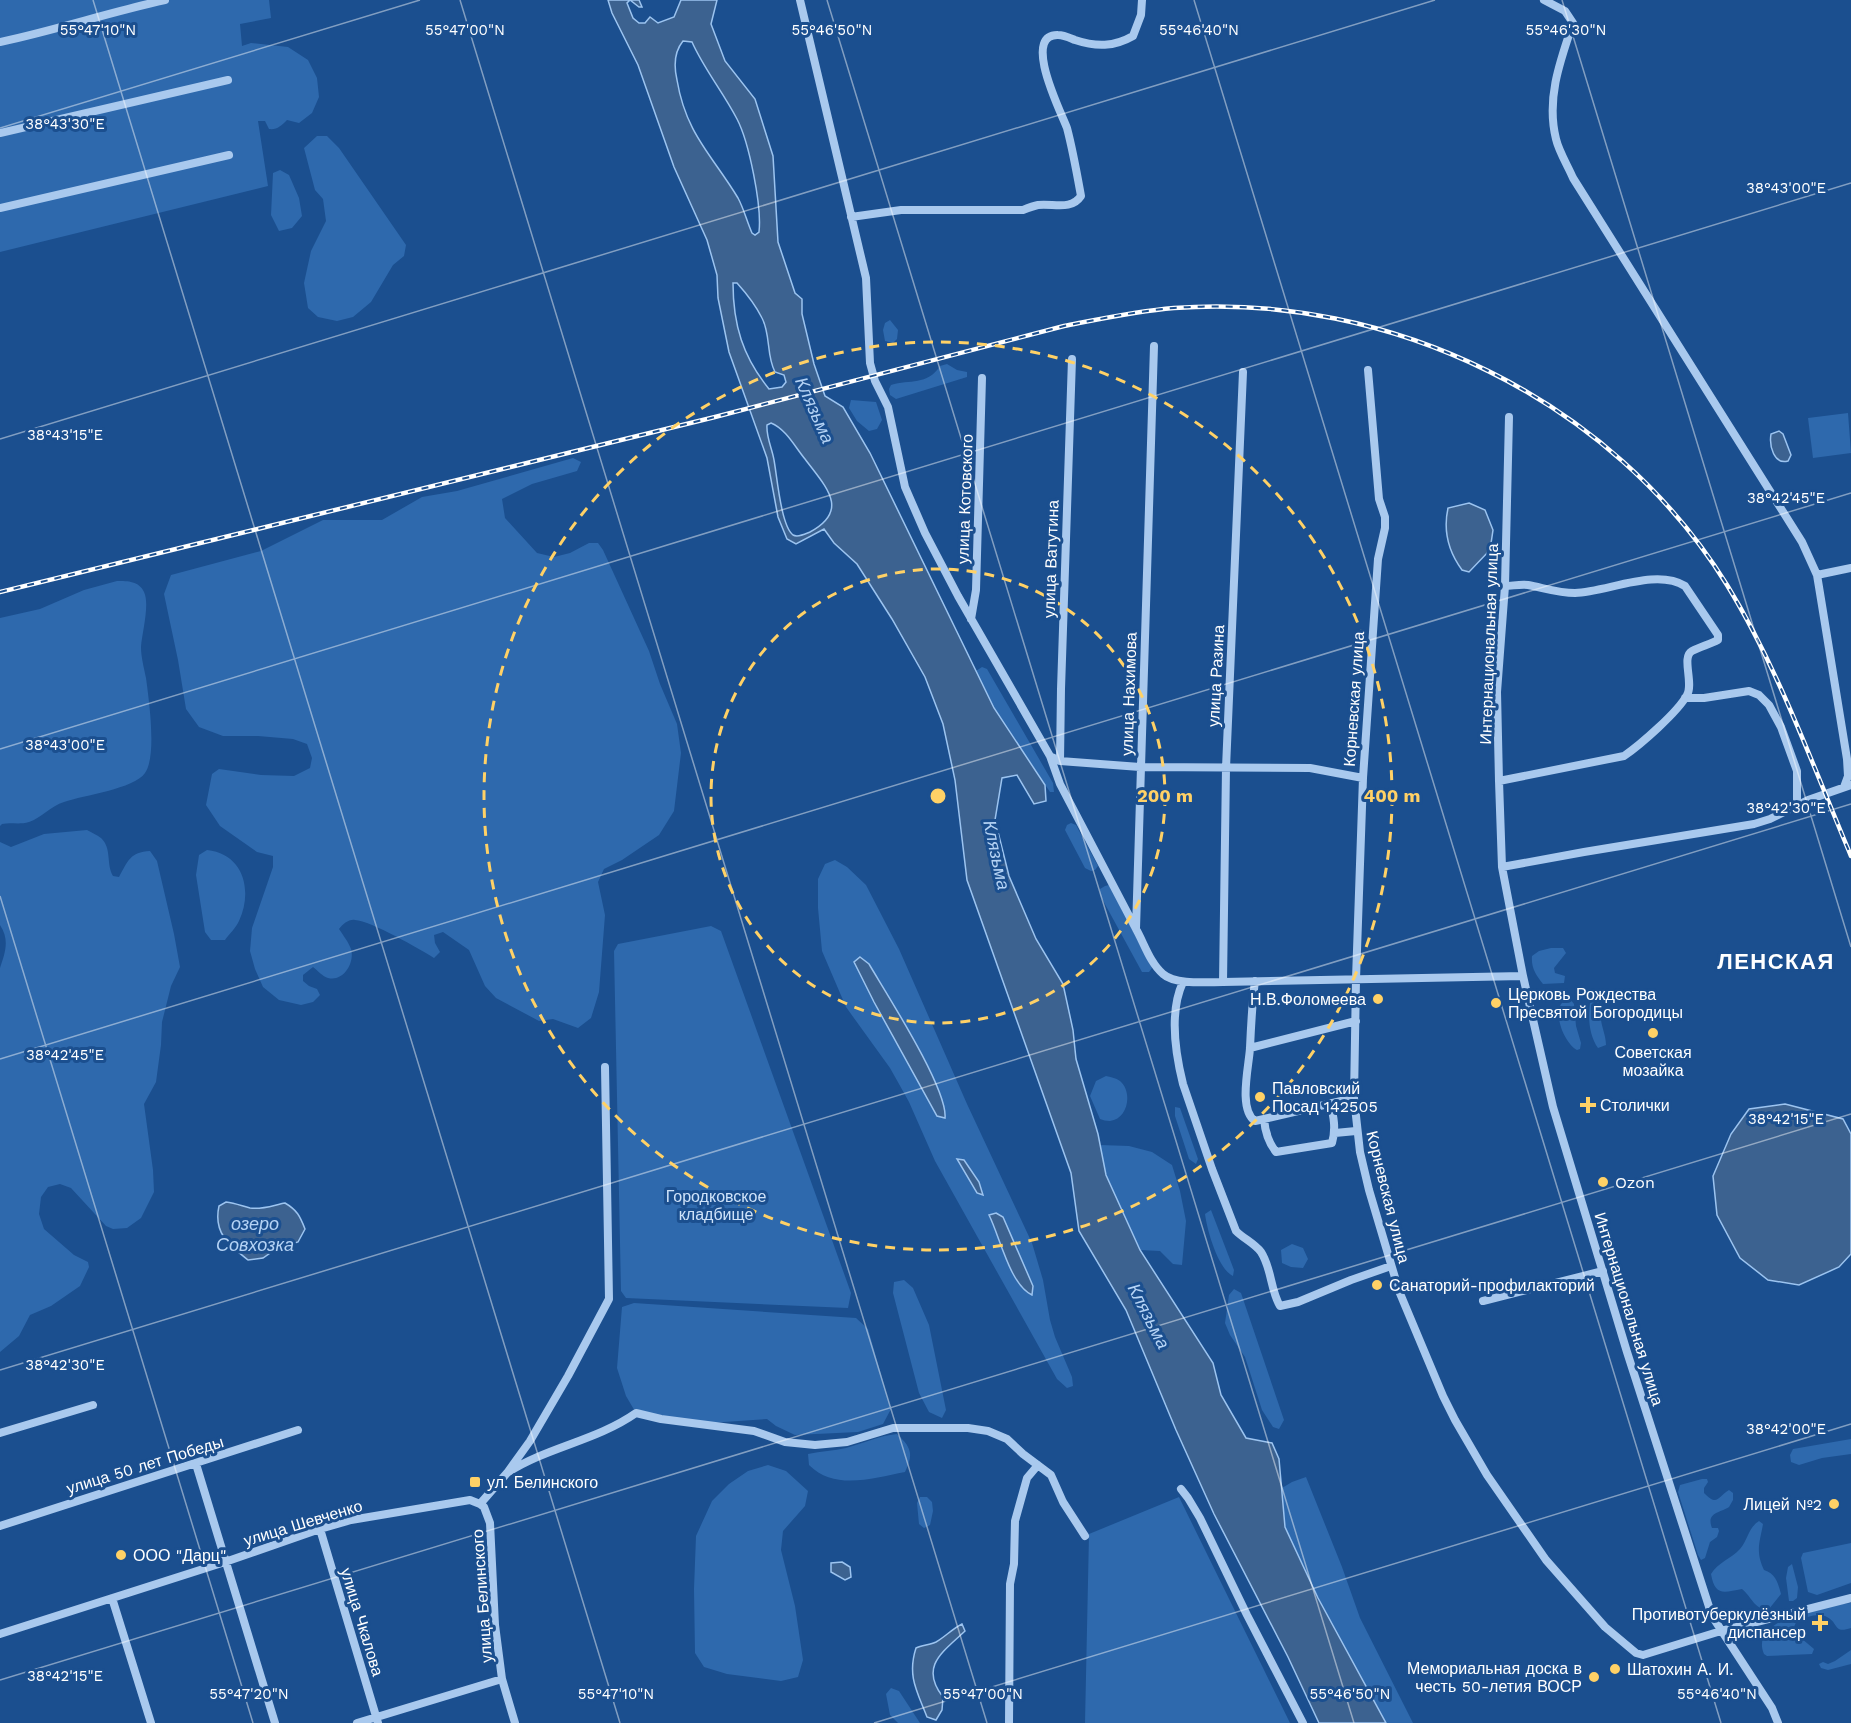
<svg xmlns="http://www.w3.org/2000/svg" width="1851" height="1723" font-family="'Work Sans',sans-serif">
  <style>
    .green { fill: #2e69ad; fill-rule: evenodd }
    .water { fill: #3c6290; stroke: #9cc4f0; stroke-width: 1.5; fill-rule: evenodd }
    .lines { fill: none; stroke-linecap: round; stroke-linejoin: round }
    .minor { stroke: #a9c9ee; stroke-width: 8 }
    .rail-casing { stroke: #fff; stroke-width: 4.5 }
    .rail { stroke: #1b4f8f; stroke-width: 2; stroke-dasharray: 7; stroke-linecap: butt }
    .ticks { fill: none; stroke: #fff; stroke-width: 1.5; stroke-opacity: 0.45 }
    .ring { fill: none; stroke: #ffd166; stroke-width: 3; stroke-dasharray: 10 8 }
    .poi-dot { fill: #ffd166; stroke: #1b4f8f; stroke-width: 2 }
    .labels { text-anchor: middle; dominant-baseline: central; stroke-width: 6; stroke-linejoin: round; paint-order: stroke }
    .street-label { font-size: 16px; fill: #fff; stroke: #1b4f8f }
    .poi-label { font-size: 16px; fill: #fff; stroke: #1b4f8f; text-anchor: start }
    .park-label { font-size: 16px; fill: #cfe3fa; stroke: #1b4f8f }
    .water-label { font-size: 18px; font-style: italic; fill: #b5d3f5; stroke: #1b4f8f }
    .district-label { font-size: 22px; font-weight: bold; letter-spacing: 1.5px; fill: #fff; stroke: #1b4f8f }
    .ticks-label { font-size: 15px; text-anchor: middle; fill: #fff; stroke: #1b4f8f; stroke-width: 6; stroke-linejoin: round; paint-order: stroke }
    .centre { fill: #ffd166; stroke: #1b4f8f; stroke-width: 3 }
    .ring-label { font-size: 18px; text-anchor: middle; font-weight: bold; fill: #ffd166; stroke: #1b4f8f; stroke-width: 6; stroke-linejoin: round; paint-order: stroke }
  </style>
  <rect width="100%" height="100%" fill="#1b4f8f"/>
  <!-- green -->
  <path class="green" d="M0,0h269l2,18 -31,6 2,22 9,-3 37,4 20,13 9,18 2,19 -7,16 -13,10 -12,-3c-6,6 -10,10 -18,9l-4,-8h-7l10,65 -268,66z
    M317,136h10l12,12 67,97 -2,11 -11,9 -22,37 -18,15 -16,4 -19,-4 -10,-9 -4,-25 7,-32 15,-30 -3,-22 -8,-9 -11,-42z
    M280,170l9,5 10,23 3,18 -10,12 -13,3 -8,-16 2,-42z
    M890,320l8,10 -1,9 -4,4 -8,-2 -2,-11 2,-7z
    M947,364l10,6 10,2v5l-71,22 -6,-4 -1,-6 2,-4c19,-6 36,1 49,-19z
    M851,400l25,2 6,18 -5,9 -8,2 -12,-10 -8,-13z
    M1848,413l3,40 -38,5 -5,-40z
    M573,458l8,4 -4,9 -45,13 -30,15 3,19 32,35 17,4 16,-4 19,-10h9l5,7 46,101 11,33 17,40 4,29 -7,58 -15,24 -37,25 -18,9 -6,13 7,33 -6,77 -8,26 -13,10 -25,-9 -14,2 -43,-23 -11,-12 -16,-36 -26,-18 -9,3 1,8 5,9 -6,6c-14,-9 -63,-37 -79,-38 -6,-1 -12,4 -16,9 4,6 10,14 12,20 4,13 -7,33 -23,29 -5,-1 -11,-8 -15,-11l-10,8v6l6,5 8,3 3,6 -7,7 -12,3 -22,-5 -16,-13 -8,-18 -5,-18 2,-23 21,-61v-11l-16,-4 -37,-26 -14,-21 6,-31 7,-5 42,6 33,1 16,-8 2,-10 -5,-14 -14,-5 -35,-3h-35l-24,-9 -13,-18 -8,-49 -14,-66 7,-19 90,-24 62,-31h59l40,-23 35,-6z
    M117,581c11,0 22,0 27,11 6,12 -2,41 -3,55 0,10 3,21 5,31 3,22 11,78 -1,95 -11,16 -61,22 -81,29 -13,4 -23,16 -35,20 -10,3 -18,0 -27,2l-2,2v-208l40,-9 44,-19z
    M982,667l5,2 66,114 1,9h-4l-56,-84 -18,-37z
    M1071,823l5,2 22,41 -3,4 -4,1 -6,-3 -20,-38 2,-5z
    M87,830c4,2 10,5 14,8 11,10 5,26 12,38l6,1c9,-16 11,-25 31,-26l7,10 17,73 6,33 -9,19 -9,36 -1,23 -5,37 -12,22 9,66 1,22 -13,26 -14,10 -14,1 -7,-3 -35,-38 -11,-4 -12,3 -7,10 -2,17 5,15 30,26 14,7 1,5 -9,19 -29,20 -21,9 -11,21 -19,16v-384c5,-15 10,-28 0,-43v-83l11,5 33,-13z
    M207,850c37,4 46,41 32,71 -3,7 -10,13 -14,19h-14l-6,-8 -9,-57 3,-20z
    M835,860l12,7 19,18 33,64 68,155 65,139 11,37 7,40 5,17 17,40 1,9 -6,2 -10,-9 -122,-218 -26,-59 -10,-18 -9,-16 -44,-61 -24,-56 -4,-43v-29l7,-15zM860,958l9,6 43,74 22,42 -60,-78 -20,-40z
    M1109,885l43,83 -3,4h-7l-42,-77v-6l5,-3z
    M711,926l10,5 130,362 -3,15 -222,-10 -5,-7 -7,-340 4,-7z
    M1551,948h12l3,5 -12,15 1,5 10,3 -1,7 -21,1c-7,-9 -12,-16 -11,-28l7,-5z
    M1595,993l4,1c5,9 2,16 2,26 1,8 5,16 5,25l-8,3c-10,-14 -11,-37 -6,-53z
    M1566,999h4l4,5 2,22 5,17 -1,6 -3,1c-11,-6 -22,-30 -17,-43 0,-3 4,-6 6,-8z
    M1106,1076c4,1 10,2 14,5 13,11 8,38 -10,40 -4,0 -7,-1 -10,-2l-10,-23 6,-15z
    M1175,1107l5,1 18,51 -2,5 -7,-5 -14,-43z
    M1100,1145l29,1 23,6 20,13 8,26 6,30 -4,44 -9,-1 -13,-13 -20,-1 -34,-75z
    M1211,1210l23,60 -1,6c-15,-7 -26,-46 -28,-62z
    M1292,1244l11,4 5,11 -5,9 -12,-1 -9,-4 -1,-13z
    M904,1280l9,8 16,37 17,85 -4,8 -13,-6 -10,-19 -26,-100 1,-11z
    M1234,1289l7,4 43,127 -5,9 -6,-2 -11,-17 -17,-53 -15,-22 -5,-12 4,-28z
    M634,1303l222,15 12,11 23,80 -8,15 -25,8 -63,3 -19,-9 -9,-7 -72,5 -59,-11 -10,-17 -9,-28 5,-61z
    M897,1434c14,13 17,20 8,38 -32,6 -70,19 -96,-7l-1,-11c13,-3 26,-3 38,-6 18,-5 32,-12 51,-14z
    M1851,1439v15l-29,4 -23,7 -8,-3 -1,-7 3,-6z
    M768,1465l18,6 22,20 -3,15 -22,25 -2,19 14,56 8,54 -5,17 -17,4 -54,-7 -23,-7 -9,-14 -1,-64 2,-53 16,-35 17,-17 19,-13z
    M1306,1477l36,90 18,51 53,105h-27l-68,-125 -33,-71 -3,-39 10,-6z
    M1702,1479h5l1,3 -4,6v5c14,14 13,4 25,-3l4,3v7l-4,7c-10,6 -23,6 -17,21h6l1,3 -2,6 -7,5 -5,16 -4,2 -3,-5 -20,-63 2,-7z
    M920,1497h7l5,5 1,9 -3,14 -6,3 -5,-4 -2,-21z
    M1179,1497l111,226h-205l4,-189z
    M1759,1521l4,3c-3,18 -8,27 1,46 12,4 14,13 17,24l-12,15c-14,2 -17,-12 -27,-20 -18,3 -27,8 -31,-15 6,-11 21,-16 29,-25 8,-9 8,-21 19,-28z
    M1851,1543v40l-34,12 -9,-3 -7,-34 2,-5z
    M1792,1564l6,23 -1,11 -4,3h-4l-3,-23 2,-11z
    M1851,1603v25c-18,6 -12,-5 -24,-11 -9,-5 -21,1 -30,3l-3,7 1,6 19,16 -2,5 -45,2 -3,-2c-16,-36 64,-49 87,-51z
    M1851,1650v14l-23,6 -7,-2 -2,-4 4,-2 5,2 7,-3z
    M891,1688l8,3 21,32h-22l-8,-8 -4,-21z"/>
  <!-- water -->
  <path class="water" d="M608,0h31l3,7h-3l-9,-7 -3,3 6,15 6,5h6l5,-6 8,6 16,-6 7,-17h36l-6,24 14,37 30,38 18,57 5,86 17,51 7,6v15l12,50 11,32 18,11 27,46 124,255 51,77 1,16 -12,3 -17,-29 -15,3 -7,42 14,56 27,63 27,45 10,46 3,29 22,75 8,41 34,75 73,113 8,32 25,43 26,5 7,16 6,68 33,71 68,125h-67l-31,-66 -74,-143 -38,-84 -50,-120 -47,-79 -8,-58 -104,-293 -12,-100 -12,-56 -18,-47 -33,-58 -35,-55 -23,-21 -10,-14 -28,15 -9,-5 -9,-22 -11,-59 -38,-106 -11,-54 -1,-23 -10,-35 -33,-73 -36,-102 -26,-52zM683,41l9,1c12,27 31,50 45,77 12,23 25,87 22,113l-4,3 -3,-2c-5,-11 -8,-24 -14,-35 -26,-43 -52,-64 -61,-118 -3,-13 -3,-28 6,-39zM737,283c9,10 19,23 25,35 9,17 4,37 13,54l9,3 2,7 -4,5 -13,2c-26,-32 -36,-64 -36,-106zM771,423c15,6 24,24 34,36 20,27 46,51 5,73 -5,2 -12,6 -17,3 -12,-9 -16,-59 -19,-75 -2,-12 -8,-23 -7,-35z
    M1779,431l4,3 8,21 -3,6c-14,4 -19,-15 -17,-27z
    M1469,503l16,7 8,20 -3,20 -21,22 -7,-2c-14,-19 -19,-39 -14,-62z
    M860,957l9,7c17,29 79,125 76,154l-8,-2 -63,-114 -20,-40z
    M1785,1104l58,15 8,15v120l-12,13 -40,18 -31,-5 -28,-22 -23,-43 -4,-39 18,-42 18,-25z
    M957,1159l7,1 15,22 4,13 -6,-2z
    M226,1202c9,1 16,4 24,6 12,2 24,-3 35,-5 12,7 15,13 20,26l-7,13 -22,7 -13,9 -15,2c-19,-15 -35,-27 -29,-54z
    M996,1213l7,4 30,69 -1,9c-22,-10 -32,-58 -43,-80z
    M842,1562l8,5 1,10 -6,3 -14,-8v-9z
    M962,1624l3,7c-22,21 -46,35 -22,66l-1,13 -6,10 -9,-3c-10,-26 -20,-41 -11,-69 6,-3 14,-3 20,-6 9,-5 16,-13 26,-18z"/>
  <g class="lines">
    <!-- minor -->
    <path class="minor" d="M800,0l66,278 4,85 5,18 13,26 17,80 20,46 33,63 92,160 10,5 80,6 170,1 53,10
      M1544,0l21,11 8,12c-13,38 -27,76 -17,116 3,13 12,27 17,39l229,364 15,33 2,12 28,172 1,17 -4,11
      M0,42c56,-12 110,-30 165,-42
      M0,133l228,-53
      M0,208l229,-53
      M851,217l50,-7h122c5,-2 10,-4 15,-5 15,-2 33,6 43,-9 -4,-22 -8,-45 -14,-68 -5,-14 -46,-94 -9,-93 6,0 12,3 17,5 21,7 39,7 58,-4l8,-21 1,-15
      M1154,346l-18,583c8,14 14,34 27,45 12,11 44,8 60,8l300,-6
      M1368,370l11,129 6,18v11l-7,31 -15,219 -7,201 -2,119 6,54 9,38 30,101 44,105 12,24 32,55 59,85 59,67 31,26 7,2 78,-24 130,-33
      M1509,417l-4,169 -8,106 2,89 3,86 21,109 30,131 74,245 85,264 60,92 6,15
      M1817,575l34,-7
      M971,619l5,-29 6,-212
      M1685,698h19l45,-7 10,4 10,10 12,22 16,44v34
      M1050,756l10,28 76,145
      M1060,761l1,-72 11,-330
      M1499,781l125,-25c16,-11 54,-44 63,-61 7,-12 -6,-38 5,-44 8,-4 18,-7 26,-11v-5l-33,-49c-29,-18 -78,6 -110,7 -16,0 -31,-5 -47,-8 -8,-1 -16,1 -23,1
      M1502,867l82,-15 170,-28 16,-5 38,-19 43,-15
      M1255,981c-3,23 -4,44 -5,67 -1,18 -12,61 5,73l9,-2 90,-21
      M1183,982c-14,30 -8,70 0,102l29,85 24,62c8,8 18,12 25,21 11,17 9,37 19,54l18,-4 53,-22 40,-14
      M1223,982l3,-214 17,-396
      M1250,1048l106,-27
      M1264,1119c1,13 4,23 12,33l56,-9c4,-14 2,-26 -2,-40
      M1335,1133l21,-2
      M1483,1301l120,-30
      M0,1433l93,-28
      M196,1464l79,259
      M507,1473c40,-26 89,-32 129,-60l25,6 93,12 31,11 30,3 32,-3 46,-14h75l20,3 19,8 16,15 28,21 12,27 22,34
      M1181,1489l7,9 12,20 47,97 56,108
      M480,1504l27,-31 23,-32 38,-65 41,-77 -4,-232
      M480,1504l4,3 6,16 5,102 7,54 13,44
      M0,1526l298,-96
      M320,1529l58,194
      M112,1598l39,125
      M0,1634l225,-72 95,-33 31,-9 119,-20 10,4
      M357,1723l145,-44
      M1009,1723l1,-139 4,-20 1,-43 12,-43 11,-13"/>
    <defs>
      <path id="rail" d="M0,592l715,-175 349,-91c36,-7 73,-15 110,-18 215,-16 439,92 553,277 51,83 86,181 124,271"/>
    </defs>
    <!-- rail casing -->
    <use href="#rail" class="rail-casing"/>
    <!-- rail -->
    <use href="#rail" class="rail"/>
  </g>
  <!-- ticks -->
  <path class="ticks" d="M93,0l527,1723M460,0l527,1723M827,0l527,1723M1194,0l527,1723M1562,0l289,947M0,128l420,-128M0,439l1435,-439M0,749l1851,-566M0,896l253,827M0,1059l1851,-566M0,1370l1851,-566M0,1680l1851,-566M874,1723l977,-299"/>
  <!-- distance rings -->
  <g class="ring">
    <circle cx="938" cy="796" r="227"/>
    <circle cx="938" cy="796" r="454"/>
  </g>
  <!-- markers -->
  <g class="poi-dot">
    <circle cx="1378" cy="999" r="6"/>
    <circle cx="1496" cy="1003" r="6"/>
    <circle cx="1653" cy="1033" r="6"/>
    <circle cx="1260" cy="1097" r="6"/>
    <path d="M1585 1096h6v6h6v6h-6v6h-6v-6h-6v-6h6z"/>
    <circle cx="1603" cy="1182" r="6"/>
    <circle cx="1377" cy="1285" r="6"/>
    <rect x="469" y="1476" width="12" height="12" rx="3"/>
    <circle cx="1834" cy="1504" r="6"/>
    <circle cx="121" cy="1555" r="6"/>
    <path d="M1817 1614h6v6h6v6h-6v6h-6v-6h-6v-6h6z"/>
    <circle cx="1615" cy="1669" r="6"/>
    <circle cx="1594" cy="1677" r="6"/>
  </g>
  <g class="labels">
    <!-- street labels -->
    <g class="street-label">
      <text transform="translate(965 499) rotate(-88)">улица Котовского</text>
      <text transform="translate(1051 559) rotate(-88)">улица Ватутина</text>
      <text transform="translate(1489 644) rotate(-88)">Интернациональная улица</text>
      <text transform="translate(1216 676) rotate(-87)">улица Разина</text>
      <text transform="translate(1129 694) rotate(-88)">улица Нахимова</text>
      <text transform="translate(1354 699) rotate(-86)">Корневская улица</text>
      <text transform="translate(1388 1197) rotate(76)">Корневская улица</text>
      <text transform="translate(1629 1309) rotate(73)">Интернациональная улица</text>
      <text transform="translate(145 1465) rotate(-17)">улица 50 лет Победы</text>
      <text transform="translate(303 1523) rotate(-17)">улица Шевченко</text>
      <text transform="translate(482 1596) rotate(-94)">улица Белинского</text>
      <text transform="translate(362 1622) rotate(73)">улица Чкалова</text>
    </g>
    <!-- poi labels -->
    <g class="poi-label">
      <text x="1508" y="994">Церковь Рождества<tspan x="1508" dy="18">Пресвятой Богородицы</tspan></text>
      <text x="1366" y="999" text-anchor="end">Н.В.Фоломеева</text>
      <text x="1653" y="1052" text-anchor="middle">Советская<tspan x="1653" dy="18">мозайка</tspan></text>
      <text x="1272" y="1088">Павловский<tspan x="1272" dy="18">Посад 142505</tspan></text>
      <text x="1600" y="1105">Столички</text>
      <text x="1615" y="1182">Ozon</text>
      <text x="1389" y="1285">Санаторий-профилакторий</text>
      <text x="487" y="1482">ул. Белинского</text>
      <text x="1822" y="1504" text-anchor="end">Лицей №2</text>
      <text x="133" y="1555">ООО "Дарц"</text>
      <text x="1806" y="1614" text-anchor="end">Противотуберкулёзный<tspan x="1806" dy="18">диспансер</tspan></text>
      <text x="1582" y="1668" text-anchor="end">Мемориальная доска в<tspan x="1582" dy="18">честь 50-летия ВОСР</tspan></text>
      <text x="1627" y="1669">Шатохин А. И.</text>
    </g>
    <!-- park labels -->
    <g class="park-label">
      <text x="716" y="1196">Городковское<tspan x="716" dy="18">кладбище</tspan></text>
    </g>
    <!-- water labels -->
    <g class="water-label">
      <text transform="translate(815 410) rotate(66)">Клязьма</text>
      <text transform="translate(997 855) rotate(78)">Клязьма</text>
      <text x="255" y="1223">озеро<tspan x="255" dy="21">Совхозка</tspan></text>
      <text transform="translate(1149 1316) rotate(63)">Клязьма</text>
    </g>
    <!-- district labels -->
    <g class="district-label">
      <text x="1776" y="961">ЛЕНСКАЯ</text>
    </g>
  </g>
  <g class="ticks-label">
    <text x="98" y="35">55°47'10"N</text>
    <text x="465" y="35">55°47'00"N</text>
    <text x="832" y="35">55°46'50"N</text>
    <text x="1199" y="35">55°46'40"N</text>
    <text x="1566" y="35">55°46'30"N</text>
    <text x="65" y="129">38°43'30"E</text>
    <text x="1786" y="193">38°43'00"E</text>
    <text x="65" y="440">38°43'15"E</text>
    <text x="1786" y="503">38°42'45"E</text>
    <text x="65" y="750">38°43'00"E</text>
    <text x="1786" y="813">38°42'30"E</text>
    <text x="65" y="1060">38°42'45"E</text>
    <text x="1786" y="1124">38°42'15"E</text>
    <text x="65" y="1370">38°42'30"E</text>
    <text x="1786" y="1434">38°42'00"E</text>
    <text x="65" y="1681">38°42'15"E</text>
    <text x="249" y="1699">55°47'20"N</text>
    <text x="616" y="1699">55°47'10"N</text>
    <text x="983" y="1699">55°47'00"N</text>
    <text x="1350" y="1699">55°46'50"N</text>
    <text x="1717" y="1699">55°46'40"N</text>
  </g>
  <circle cx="938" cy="796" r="9" class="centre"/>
  <g class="ring-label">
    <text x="1165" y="802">200 m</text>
    <text x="1392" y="802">400 m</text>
  </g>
</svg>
